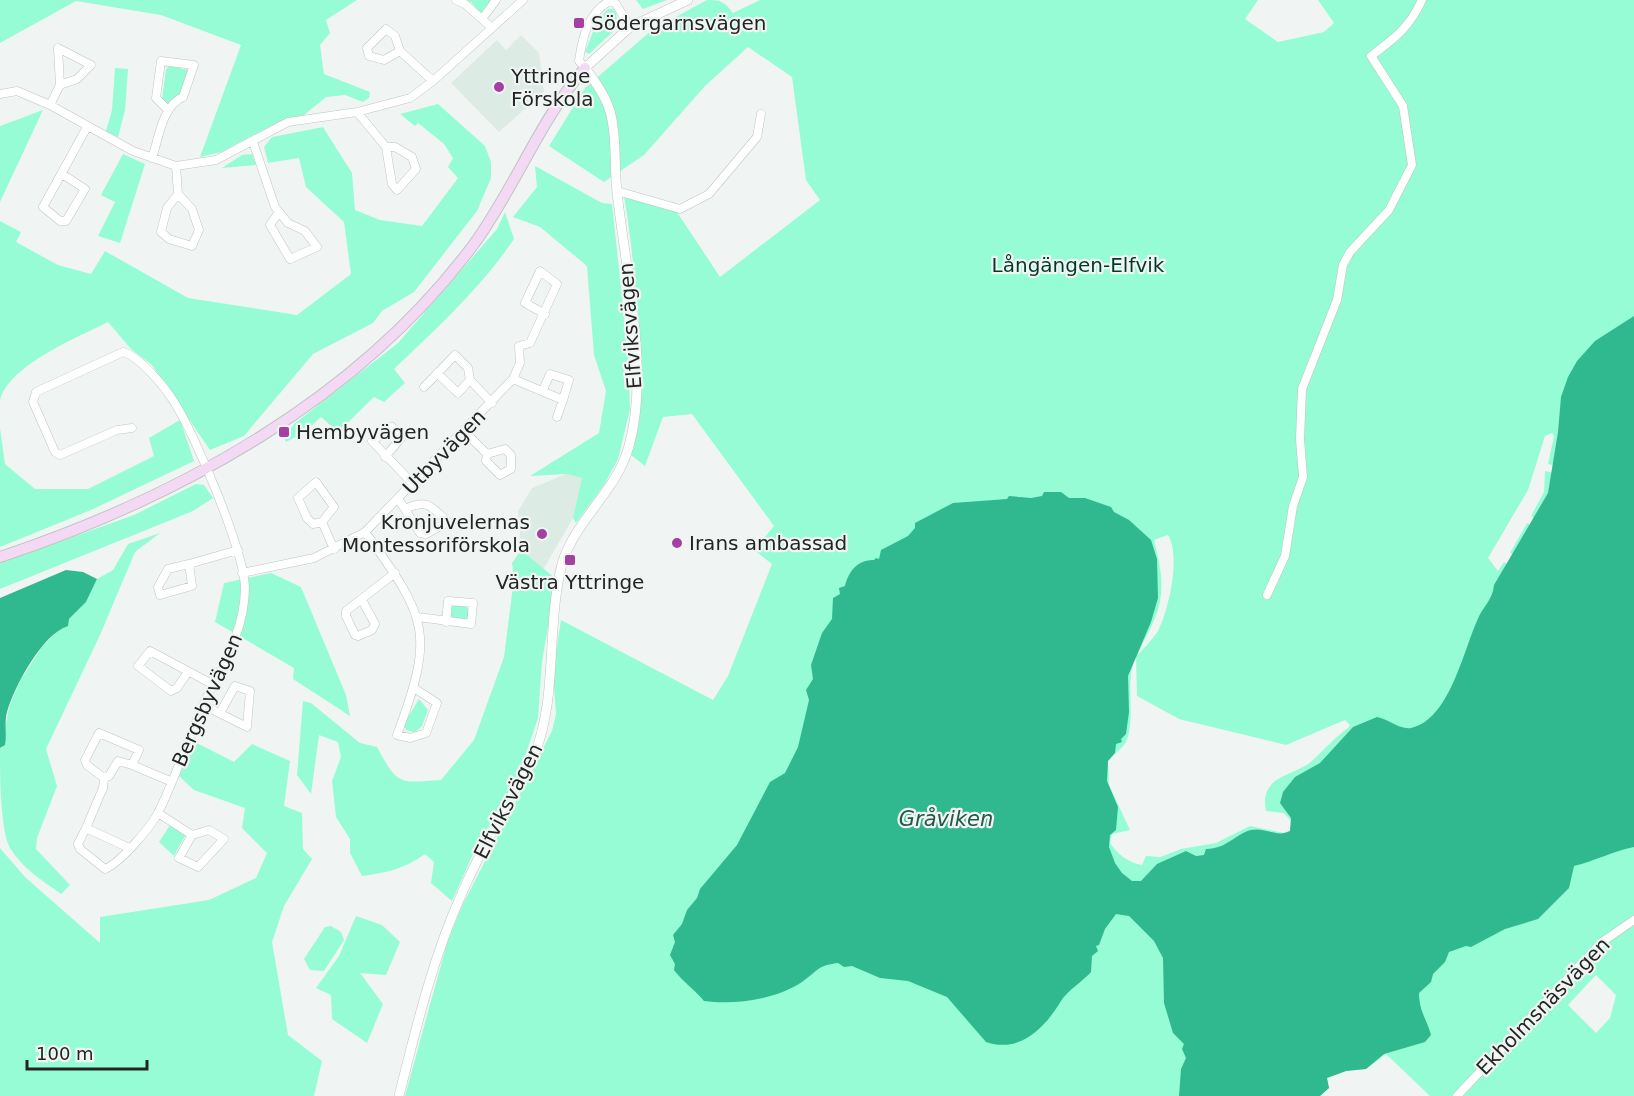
<svg xmlns="http://www.w3.org/2000/svg" width="1634" height="1096" font-family="'DejaVu Sans',sans-serif">
  <style>
    .built { fill: #ddebe5 }
    .green { fill: #95fcd6; fill-rule: evenodd }
    .water { fill: #30b88f }
    .lines { fill: none; stroke-linecap: round; stroke-linejoin: round }
    .minor-casing { stroke: #bfc4c2; stroke-width: 9 }
    .tertiary-casing { stroke: #bfc4c2; stroke-width: 10 }
    .secondary-casing { stroke: #bfc4c2; stroke-width: 12 }
    .minor { stroke: #fff; stroke-width: 8 }
    .tertiary { stroke: #fff; stroke-width: 9 }
    .secondary { stroke: #f4d9f4; stroke-width: 10 }
    .poi-dot { fill: #a43fa4; stroke: #f0f5f3; stroke-width: 2 }
    .labels { text-anchor: middle; dominant-baseline: central; stroke-width: 4.5; stroke-linejoin: round; paint-order: stroke }
    .poi-label { font-size: 20px; fill: #232524; stroke: #f0f5f3; text-anchor: start }
    .park-label { font-size: 20px; fill: #003b2a; stroke: #f0f5f3 }
    .street-label { font-size: 20px; fill: #232524; stroke: #f0f5f3 }
    .water-label { font-size: 21px; font-style: italic; fill: #255947; stroke: #f0f5f3 }
  </style>
  <rect width="100%" height="100%" fill="#f0f5f3"/>
  <!-- built -->
  <path class="built" d="M521,35l18,18 5,39 -45,40 -48,-49 46,-43 9,10z
    M566,474l17,4 -3,19 -7,21 -30,52 -22,-20 -3,-39 14,-23z"/>
  <!-- green -->
  <path class="green" d="M0,0h357l-31,20 4,13 -10,12 4,29 46,18 -1,6 -6,4 -18,-7 -19,2 -22,18 -26,7 -57,30 -21,5 41,-112 -80,-30 -85,-14 -76,42z
    M462,0h31l-12,14 -10,-12z
    M636,0h31l-24,9z
    M707,0c14,0 18,2 26,13l27,-13h498l-13,19 33,23 46,-10 10,-9 -16,-23h316v1096h-204l-44,-42 -20,15 -20,2 -19,7 2,10 -9,8h-915l42,-153 15,-37 90,-175 4,-17 -3,-42 8,-52 152,80 15,-24 44,-112 -18,-14 20,-24 -82,-112 -29,3 -18,49 -14,-11c12,-86 7,-179 -8,-265l50,16 47,71 100,-77 -14,-20 -14,-103 -44,-30 -43,39 -61,69 -40,27 -55,-36 36,-58 67,-58zM1552,433l2,3 -6,28 9,2 -2,7 -10,-2 -1,21 -13,24 8,4 -4,8 -8,-5 -17,30 8,5 -6,9 -8,-5 -6,9 -10,-13 40,-68 17,-54zM1168,535c13,21 1,74 -10,96 -5,8 -15,18 -21,25 5,-13 13,-25 18,-38 11,-26 6,-52 -1,-78zM1136,656l1,40 42,23 107,26 59,-25 5,5 -2,3c-13,9 -24,22 -35,32 -16,16 -55,14 -47,51l18,2 8,9 -1,8 -7,3 -34,-7 -34,17 -35,6 -21,8 -14,-1 -4,9c-13,-2 -25,-11 -32,-22l2,-9 18,-4 -21,-45 -1,-24c5,-7 15,-12 19,-21 9,-28 -3,-57 9,-84zM1596,975l20,20 -6,23 -14,15 -28,-28z
    M608,9h5l3,4 2,14 -29,27 -4,-2 13,-33z
    M170,66l18,4 -7,23 -14,11 -5,-5 4,-30z
    M115,68l13,1 -3,41 -7,27 -12,-6 6,-21z
    M438,104l47,42 6,16v16l-14,33 -63,81 -32,19 -9,12 -60,31 -69,82 -34,14 -58,-85 -21,-16 -23,-27c-31,16 -100,43 -108,79v-180l21,11 -5,10 42,23 33,9 14,-23 83,47 109,17 54,-41 -7,-52 -38,-35 -7,-29 -31,5 -4,-16 8,-10 51,-10 29,46 3,37 25,10 42,6 36,-48 -10,-11 5,-9 -9,-14 -26,-21 -3,3 -15,-12z
    M43,110l-43,92v-76z
    M123,154l22,10 -25,79 -22,-7 17,-34 -14,-7z
    M252,154l4,11 -34,3 20,-13z
    M535,166l67,37 10,1 16,148 2,57 -12,50 -14,26 -28,38 -3,-5 9,-40 -16,-4 -36,2 69,-43 7,-42 -12,-36 -7,-89 -47,-39 -27,-10 24,-30z
    M505,212l9,27c-32,48 -78,90 -120,130l11,14 -21,19 -10,-5 -36,35 -17,-15 -16,15 -19,10 -2,-4 10,-14 104,-81 99,-114z
    M180,420l14,41 -103,49 -91,37v-119l5,36 30,25h53l66,-33 -5,-18z
    M196,484l8,1 9,13 -20,13 -193,78v-26l134,-48z
    M160,533l-25,19 -35,83 -54,114 11,37 -20,52 -1,11 34,36 -9,9c-18,-13 -39,-26 -51,-46 -10,-18 -10,-78 -10,-100h2l7,-41 11,-26 22,-34 44,-45 11,-23 16,-9 15,-26z
    M521,550l35,29 -14,83 -4,56 -17,51 -48,85 -21,47 -21,-18 3,-21 -9,-8c-19,14 -39,19 -63,22l-12,-23v-14l-14,-22 -4,-36 9,-24 -3,-15 -19,-7 -8,59 -14,-19 6,-74 8,2 49,40 17,4c21,39 22,36 64,33l33,-40 30,-83 10,-79 -2,-15z
    M271,573l30,14 45,108 4,21 -57,-37 1,-11 -79,-46 9,-39z
    M449 613a10 10 0 1 1 20 0a10 10 0 1 1-20 0Z
    M419,699l9,11 -6,16 -7,6 -9,-2 -2,-6z
    M193,741l41,21 18,-18 38,17 -6,45 18,7 1,36 9,10 -28,47 -12,36 16,93 34,26 -8,35h-314v-248l25,29 75,66v-26l109,-17 47,-22 11,-25 -25,-25 3,-20 -51,-18 -15,-14z
    M170,825l16,9 -12,22 -15,-14z
    M356,916l26,9 18,17 -14,33 -26,-2 23,31 -16,39 -35,-24 -1,-24 -15,-7 23,-32z
    M331,926l10,6 3,8 -20,31 -14,-1 -6,-11 21,-32z"/>
  <!-- water -->
  <path class="water" d="M1634,316v531c-21,4 -39,14 -60,19l-5,22 -31,31 -33,10 -34,18 -5,-1 -17,6 -4,10 -12,12 -2,8 -12,11c0,18 8,27 12,42l-6,7 -41,12 -18,15 -20,2 -19,7 2,10 -9,8h-141l2,-27 5,-11 -4,-9 2,-5 -11,-11 -9,-30 -1,-45 -9,-17 -25,-25 -13,-2 -11,15 -6,16 -3,1 2,5 -6,5 -1,16c-9,10 -24,19 -30,29 -15,25 -40,53 -75,41l-39,-45 -39,-16 -28,-3 -28,-12 -8,1 -6,-4c-22,3 -19,7 -36,19 -27,18 -68,23 -98,19 -10,-12 -20,-18 -30,-31l1,-6 -5,-9 5,-13 -2,-7 9,-11 5,-14 10,-12 3,-9 37,-44 33,-63 15,-9 13,-26 11,-47 -3,-10 7,-11 -2,-14 11,-32 10,-14 1,-21 7,-4 -1,-6 6,-2c4,-16 13,-26 29,-26l2,-2 3,1 2,-9 27,-14 7,-8v-5l38,-20 54,-4 2,-3 22,2 11,-2 2,-4h17l8,6h16l26,9 3,5 15,8 22,20 6,19 1,39 -7,24 -23,54 1,36 -3,22 -5,5 1,3 -6,2 -1,9 -7,8 -1,20 11,26 -2,23 -6,5 -1,12 6,16 7,10 10,8h9l16,-17 29,-13 10,5 8,-1 2,-6c21,0 29,-15 45,-19 14,-3 26,8 39,1l1,-13 -11,-15 3,-11 12,-15 25,-14 33,-36 24,-10c11,2 23,13 34,11 38,-8 52,-76 66,-107 5,-14 16,-21 17,-36l54,-92 10,-61 3,-35 7,-20 9,-16 18,-20z
    M66,570l17,2 14,7 -11,23 -17,17 -1,7c-26,8 -54,61 -61,86 -3,11 0,22 -2,33l-5,3v-150z"/>
  <g class="lines">
    <defs>
      <path id="minor" d="M456,0l9,4 27,24
        M610,0l6,4 14,23
        M482,19l14,-19
        M400,51l-5,-15 -9,-7 -19,19 2,8 15,4 16,-9 33,30
        M585,68l-6,-7c3,-22 9,-49 31,-60
        M0,94l17,-3 33,14 83,46 43,15 40,-6 72,-38 69,-10 53,-14 23,-17 90,-81
        M50,105l10,-20 17,-6 14,-14 -33,-17 2,37
        M357,112l29,35 6,37 5,6 19,-21 -4,-12 -17,-10h-9
        M253,142l22,65 13,16 17,8 12,16 -27,12 -20,-34 9,-13
        M152,158c7,-20 10,-52 31,-61l11,-32 -33,-4 -5,37 12,12
        M176,166l2,28 -11,14 -6,24 8,7 23,7 7,-16 -7,-21 -14,-15
        M62,174l23,15 -19,32h-6l-17,-14 44,-80
        M617,191l63,18 29,-15 48,-57 4,-23
        M437,373l21,20 12,-13
        M513,379l50,21 6,-20 -19,-6 -7,16
        M424,387l31,-32 13,13 2,12 22,23
        M557,417l6,-17
        M464,431l23,23 -1,7 14,14 11,-6v-14l-6,-6 -18,5
        M385,457l16,-19 -9,-11 -20,14 41,43
        M399,500l21,33 6,1 22,-12c-17,-15 -20,-24 -43,-13
        M322,522l12,-15 -18,-25 -18,16 9,20 6,6 9,-2 12,27
        M365,532c63,87 70,101 32,203l13,3 16,-5 11,-30 -23,-15
        M189,564l3,22 -32,9 -2,-8 10,-18z
        M189,564l49,-14
        M242,573l72,-15 51,-26 148,-153 7,-16 -1,-17 11,-3 27,-59 -17,-13 -15,32 20,11
        M1267,595l18,-39 8,-50 10,-29 -3,-38 2,-50 35,-89 6,-35 7,-13 39,-42 23,-45 -9,-59 -32,-50c24,-18 38,-28 51,-56
        M362,600l13,24 -3,6 -14,6 -3,-1 -9,-19v-5l49,-38
        M418,617l53,7 2,-21 -25,-2 -2,21
        M188,672l-11,16 -6,3 -33,-25 12,-15 64,34
        M203,705l44,22 3,-36 -15,-5 -15,27
        M132,765l-14,-4 -9,15 -5,2 -17,-13 -2,-5 14,-27 40,17 -7,15 38,16
        M158,813l34,22 -13,23 19,9 26,-28 -15,-9 -17,5
        M86,828l17,-40 1,-10
        M129,848l-43,-20 -8,16 2,5 25,20c15,-6 45,-41 53,-56 16,-32 28,-68 42,-101 18,-42 44,-75 45,-123 0,-36 -50,-155 -71,-187 -9,-15 -35,-46 -51,-50l-87,40 -3,10 22,50 5,3 57,-25 15,-2
        M1457,1096l145,-154 32,-22"/>
      <path id="tertiary" d="M399,1096c17,-68 34,-139 63,-203 15,-35 34,-68 52,-102 7,-12 16,-25 21,-38 23,-58 11,-127 27,-189 13,-44 55,-73 67,-118 21,-74 -4,-178 -12,-254 -3,-25 0,-52 -6,-77 -4,-17 -15,-33 -26,-47l45,-41 58,-27"/>
      <path id="secondary" d="M0,557c180,-60 359,-158 474,-313 41,-56 65,-123 111,-176"/>
    </defs>
    <!-- minor casing -->
    <use href="#minor" class="minor-casing"/>
    <!-- tertiary casing -->
    <use href="#tertiary" class="tertiary-casing"/>
    <!-- secondary casing -->
    <use href="#secondary" class="secondary-casing"/>
    <!-- minor -->
    <use href="#minor" class="minor"/>
    <!-- tertiary -->
    <use href="#tertiary" class="tertiary"/>
    <!-- secondary -->
    <use href="#secondary" class="secondary"/>
  </g>
  <!-- markers -->
  <g class="poi-dot">
    <rect x="573" y="17" width="12" height="12" rx="3"/>
    <circle cx="499" cy="87" r="6"/>
    <rect x="278" y="426" width="12" height="12" rx="3"/>
    <circle cx="542" cy="534" r="6"/>
    <circle cx="677" cy="543" r="6"/>
    <rect x="564" y="554" width="12" height="12" rx="3"/>
  </g>
  <g class="labels">
    <!-- poi labels -->
    <g class="poi-label">
      <text x="591" y="23">Södergarnsvägen</text>
      <text x="511" y="76">Yttringe<tspan x="511" dy="23">Förskola</tspan></text>
      <text x="296" y="432">Hembyvägen</text>
      <text x="530" y="522" text-anchor="end">Kronjuvelernas<tspan x="530" dy="23">Montessoriförskola</tspan></text>
      <text x="689" y="543">Irans ambassad</text>
      <text x="570" y="582" text-anchor="middle">Västra Yttringe</text>
    </g>
    <!-- park labels -->
    <g class="park-label">
      <text x="1078" y="265">Långängen-Elfvik</text>
    </g>
    <!-- street labels -->
    <g class="street-label">
      <text transform="translate(630 326) rotate(-94)">Elfviksvägen</text>
      <text transform="translate(444 452) rotate(-46)">Utbyvägen</text>
      <text transform="translate(207 700) rotate(-66)">Bergsbyvägen</text>
      <text transform="translate(508 801) rotate(-63)">Elfviksvägen</text>
      <text transform="translate(1543 1006) rotate(-46)">Ekholmsnäsvägen</text>
    </g>
    <!-- water labels -->
    <g class="water-label">
      <text x="946" y="819">Gråviken</text>
    </g>
  </g>
  <!-- scale -->
  <path d="M27 1060v9h120v-9" fill="none" stroke="#232524" stroke-width="3"/>
  <text x="36" y="1060" font-size="18" fill="#232524" stroke="#f0f5f3" stroke-width="4.5" paint-order="stroke">100 m</text>
</svg>
